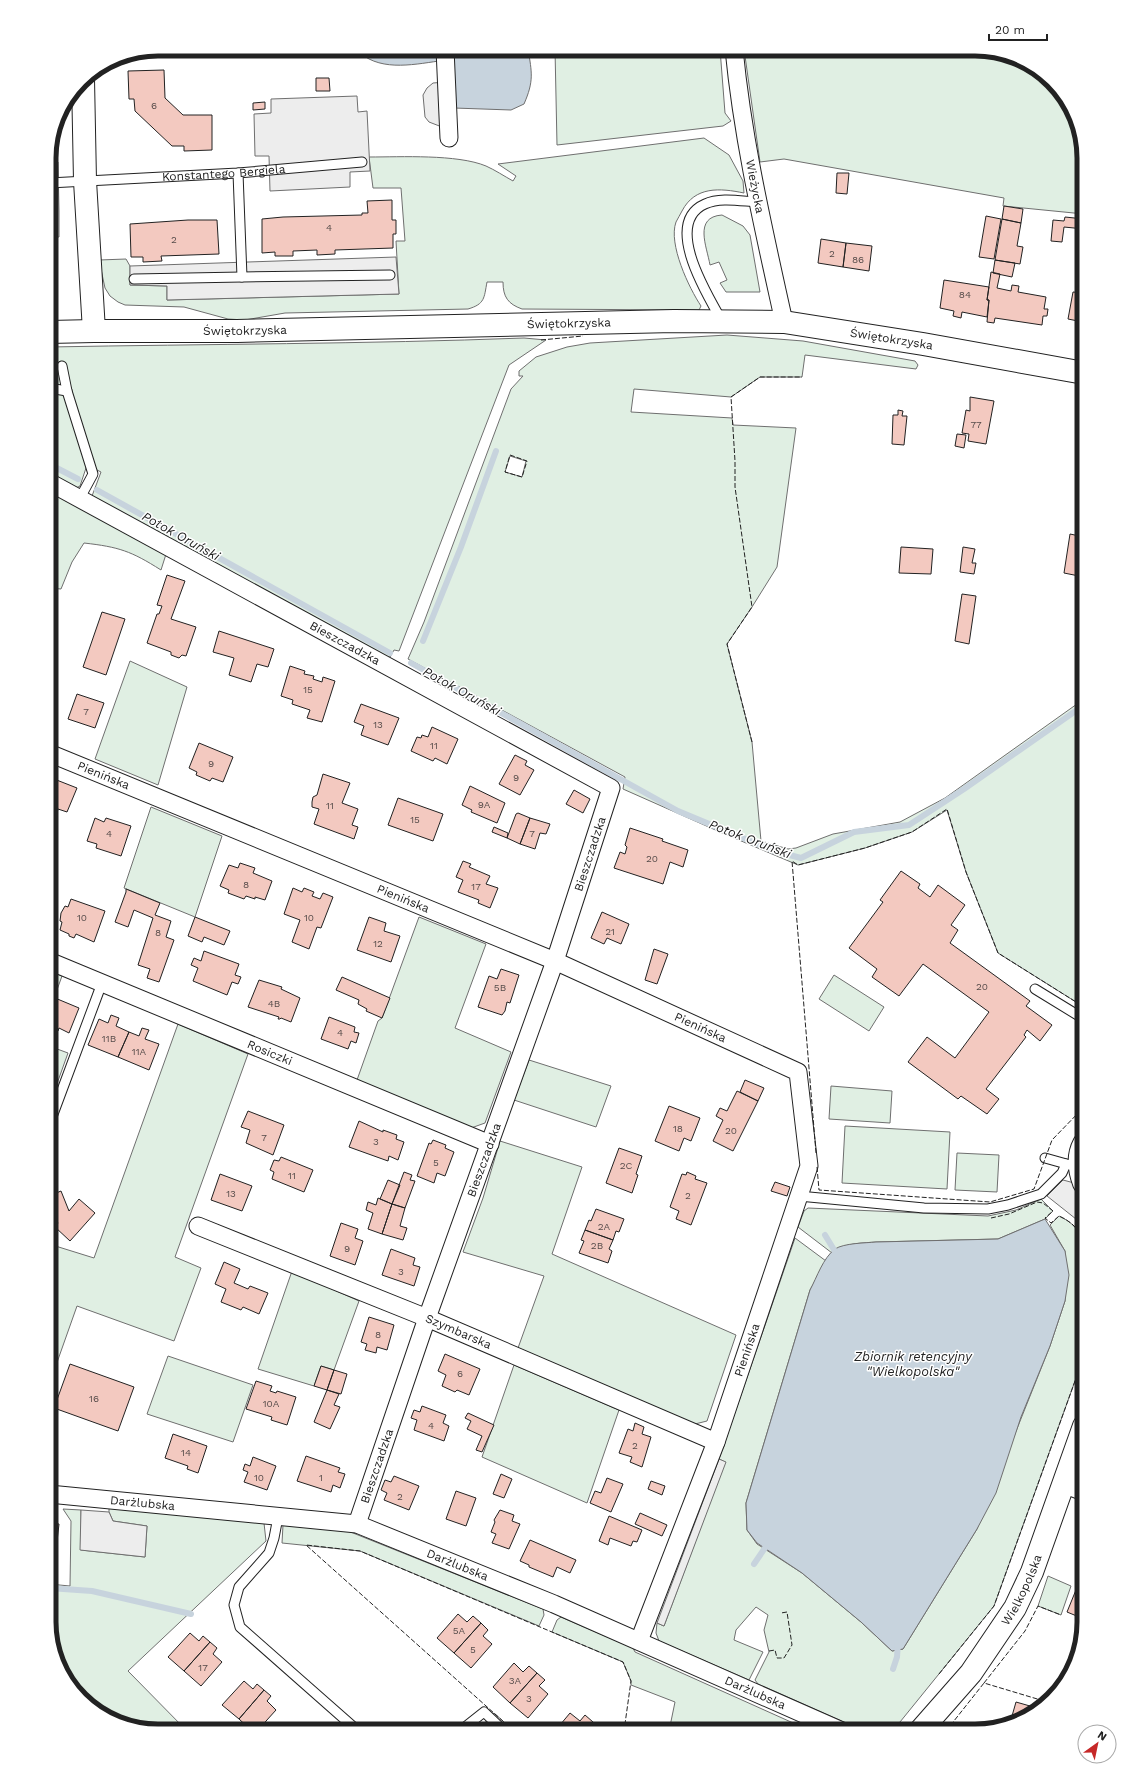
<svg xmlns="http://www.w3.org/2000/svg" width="1133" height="1780" font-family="'Work Sans',sans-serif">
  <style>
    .green { fill: #e0efe3; stroke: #6f6f6f; fill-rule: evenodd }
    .parking { fill: #ededed; stroke: #6f6f6f }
    .water { fill: #c7d3dd; stroke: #6f6f6f }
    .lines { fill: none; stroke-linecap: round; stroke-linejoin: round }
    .stream { stroke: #c7d3dd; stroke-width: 6 }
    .building { fill: #f3c9c0; stroke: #222 }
    .lane-casing { stroke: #222; stroke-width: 11 }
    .street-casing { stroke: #222; stroke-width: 19 }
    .secondary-casing { stroke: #222; stroke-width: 24 }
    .lane { stroke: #fff; stroke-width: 9 }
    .street { stroke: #fff; stroke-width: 17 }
    .secondary { stroke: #fff; stroke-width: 22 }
    .fence { stroke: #222; stroke-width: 1; stroke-dasharray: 5 2; stroke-linecap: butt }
    .labels { text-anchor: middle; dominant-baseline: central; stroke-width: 3; stroke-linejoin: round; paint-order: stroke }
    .number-label { font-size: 10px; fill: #564c4a }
    .street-label { font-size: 12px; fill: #222; stroke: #fff }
    .water-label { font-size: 13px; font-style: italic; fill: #222; stroke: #fff }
    .rim { fill: none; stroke: #222; stroke-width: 5 }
  </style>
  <rect width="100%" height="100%" fill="#fff"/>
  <!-- green -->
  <path class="green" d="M555,49h165l5,64 6,8 -8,5 -166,19z
    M744,49h238l54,19 37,42 11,48v56l-81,-8 1,-8 -220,-39 -24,3z
    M704,138l25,17 14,26 1,12c-24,-5 -49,-7 -62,18 -2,4 -4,7 -6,11 -8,22 13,66 25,84l-2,4 -177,-1c-14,-5 -19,-12 -19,-27h-16c-3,16 -2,22 -19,27l-183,4 -40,7 -17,-1 -44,-12 -59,-2 -7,-3 -8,-6 -5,-8 -6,-28 27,-1 4,7v19l37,1v14l232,-6 -3,-53h9l-4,-53h-28l-4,-31c32,0 88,-3 117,9 9,4 18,10 27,15l3,-5 -18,-12z
    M722,215l21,11 7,9 10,57h-34l-6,-9 7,-3 -8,-18 -9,3c-3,-18 -17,-48 12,-50z
    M727,335l76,6 112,20 3,4 -2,4 -111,-14 -3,22h-42l-29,20 -97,-8 -3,23 101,6 1,7 63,3 -19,139 -25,40 -25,37 25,98 9,99 27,8 8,-1 37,-14 67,-12 45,-24 139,-99v308l-86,-54 -32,-81 -19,-62 -35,22 -47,16 -67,17 -78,-33 -97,-43 2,-12 -217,-118 16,-37 87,-233 12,-13h-4v-5l17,-14 31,-10 23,-4zM510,456l16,5 -4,16 -17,-5z
    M524,338l22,2 -37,25 -110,286 -5,-1 -4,7 -3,1 -295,-162 9,-24 -14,-7 -7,21 -4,2 -27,-14v-127c158,-3 317,-3 475,-9z
    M49,490l118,61 -6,19c-30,-19 -42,-23 -77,-27l-12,19 -11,27 -12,-1z
    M130,661l57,26 -29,98 -63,-26z
    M151,807l71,29 -27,81 -71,-29z
    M419,917l67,27 -31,84 56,24 -26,71 -14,5 -114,-48 21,-59 4,-3z
    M49,971l13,5 -13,36z
    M834,975l50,32 -15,24 -50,-32z
    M178,1024l70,30 -73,203 26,11 -27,73 -97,-35 -28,79v-141l45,14z
    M49,1046l19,7 -19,53z
    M529,1060l82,26 -15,41 -82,-27z
    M831,1086l61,5 -2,32 -61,-4z
    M845,1126l105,6 -3,57 -105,-6z
    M500,1141l82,26 -30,87 184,81 -29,86 -12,3 -177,-76 26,-72 -81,-24 20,-54z
    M957,1153l42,2 -2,37 -42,-2z
    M1041,1199l12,12 -8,8 -47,20 -122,3c-13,1 -34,1 -44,11l-34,-26 6,-16 4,-3 180,8 28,-6z
    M1059,1216c13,6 19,13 25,26v114l-90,250 -94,116c-16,13 -22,9 -40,2l-3,4 -99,-44 -3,-4 14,-28 -5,-22 4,-15 -12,-8 -20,23 -2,10 29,12 -14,28 -90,-39 -3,-8 1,-10 7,3 61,-164 -6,-3 76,-221 31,23 -16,29 -64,213 1,27 10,14 45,29 59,49 31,29 11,-2 74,-120 73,-183 15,-45v-50l-15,-26z
    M292,1271l67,30 -25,69 -13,-4 -7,20 -56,-17z
    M168,1356l85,29 -20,57 -86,-28z
    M514,1365l105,45 -32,93 -105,-46z
    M109,1508l155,15 2,18 -138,130 59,60h-36l-53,-18 -38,-43 -11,-48v-38l21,2 1,-65 -8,-12 18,1v40l64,7 2,-31 -34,-5 -4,-9z
    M283,1525l65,6 195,78 1,6 -5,11 -179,-75 -78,-8z
    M1048,1576l23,10 -10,29 -23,-9z
    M561,1617l72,31 2,4 176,79h-142l6,-29 -44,-17v-4l-8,-19 -71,-30 5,-12z"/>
  <!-- parking -->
  <path class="parking" d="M446,82l-4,45 -13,-5 -4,-5 -2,-22 4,-7 6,-5z
    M357,96l1,16 9,-1 3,60 -20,1v15l-80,4 -1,-35h-14l-1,-42 17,-1v-14z
    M49,162h9l1,49v26h-10z
    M396,257l3,37 -232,6v-14l-37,-1v-19z
    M1063,1180l15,4 6,16v28l-3,-5 -34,-27z
    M719,1459l7,3 -62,164 -7,-3z
    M81,1510l28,2 4,9 34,5 -2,31 -65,-7z
    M494,1713l20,18h-37z"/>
  <!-- water -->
  <path class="water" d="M356,49h172c4,24 6,32 -4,55l-13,6 -57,-2 -15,-47c-28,4 -62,11 -83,-12z
    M1045,1219l20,32 4,24 -4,26 -15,45 -29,71 -25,76 -19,36 -74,120 -11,2 -31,-29 -59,-49 -45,-30 -10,-13 -1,-27 64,-213c7,-13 13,-32 25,-41 9,-6 31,-6 41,-7l122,-3z"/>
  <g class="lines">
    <!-- stream -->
    <path class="stream" d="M49,464l29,15
      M97,490l293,163
      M423,641l38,-94 35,-96
      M411,663l267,148 96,40 27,7 53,-26 55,-7 55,-36 120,-84
      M825,1235l14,23
      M754,1564l15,-22
      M49,1588l43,3 99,23
      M893,1669l4,-12 1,-14"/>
  </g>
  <!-- building -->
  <path class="building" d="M164,70l1,28 18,17h29v35l-28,1v-5h-12l-37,-35 -1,-12h-5l-1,-28z
    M316,78h13l1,13h-14z
    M265,102v7l-12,1v-7z
    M837,173h12l-2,21 -11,-1z
    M392,200v20h4v14h-3v14l-58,2v4l-18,1v-5l-24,1v5h-18v-4l-13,1v-34l21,-2 79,-2v-2h6l-1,-12z
    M1004,206l19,3 -2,14 -19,-4z
    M986,216l15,3 -7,40 -15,-2z
    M1065,217l19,2v10l-20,-2 -2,15 -11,-1 2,-21 11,1z
    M1002,219l19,4 -4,23 6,1 -3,17 -25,-4z
    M188,220h29l2,34 -58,2 1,5 -19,1v-5h-12l-1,-33z
    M821,239l25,4 -3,24 -25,-4z
    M846,243l26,3 -3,25 -26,-4z
    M995,260l20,3 -3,14 -19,-4z
    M991,272l9,2 -3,14 14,3 1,-6 7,1 -1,6 28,5 -2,12h4l-1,7h-4l-1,9 -47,-7 -1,5 -7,-1 2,-22h-2z
    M944,280l45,7 -2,13h2l-2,17 -25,-5 -1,6 -8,-2 1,-5 -14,-3z
    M1073,292l11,1v34l-4,-1 -2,-5 -10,-2z
    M970,397l24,4 -8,43 -18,-3 1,-7 -7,-1 4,-23 4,1z
    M898,410l5,1 -1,5h5l-3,29 -12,-1 1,-29h5z
    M1084,428v58l-8,-1z
    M957,434l9,1 -2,13 -9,-2z
    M1070,534l14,3v40l-20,-4z
    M901,547l32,2 -2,25 -32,-1z
    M963,547l12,2 -3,14h4l-2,11 -14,-2z
    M167,575l18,6 -14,38 25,8 -10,29 -4,-1 -3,3 -8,-3v-3l-24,-9 10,-29h2l3,-8 -5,-1z
    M962,594l14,2 -7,48 -14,-3z
    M102,612l23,7 -19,56 -23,-8z
    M219,631l55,18 -6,18 -11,-3 -6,18 -22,-7 5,-17 -21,-6z
    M290,666l15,5 -1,3 10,2 -1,3 9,3 1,-5 12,4 -13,41 -15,-4 3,-8 -18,-6 1,-4 -12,-4z
    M77,694l27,9 -9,25 -27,-9z
    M361,704l38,14 -11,27 -27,-10 3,-9 -10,-4z
    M432,727l26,12 -11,25 -12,-6 -2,3 -22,-10 6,-14 4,1 1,-3 6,2z
    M199,743l34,14 -10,25 -11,-4 -2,3 -14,-6 1,-3 -8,-4z
    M515,755l12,6 -2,4 9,5 -14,25 -21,-11z
    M323,774l27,9 -8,20 16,6 -6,16 6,2 -4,12 -40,-15 5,-15 -7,-2v-5l1,-5 4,-2z
    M49,777l28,11 -10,24 -9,-3 -1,4 -8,-3z
    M470,786l35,17 -8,20 -26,-11 1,-2 -10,-5z
    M574,790l16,9 -7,14 -17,-9z
    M398,798l45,16 -10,27 -45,-16z
    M518,813l12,5 -10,26 -13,-6 9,-24z
    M95,818l9,4 2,-4 25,8 -10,30 -25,-8 1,-4 -10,-3z
    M530,818l20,6 -4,10 -6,-1 -5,16 -15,-5z
    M494,827l14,6 -1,5 -15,-6z
    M630,828l33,11 -1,2 26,9 -5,17 -13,-5 -7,22 -49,-16 6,-16 5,2 2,-7 -2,-2z
    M463,861l8,3 -2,3 21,9 -4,8 12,4 -8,20 -12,-5 1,-3 -21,-8 5,-12 -7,-3z
    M240,863l15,5 -2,5 19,8 -7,19 -10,-3v2l-9,-3 -2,3 -16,-6 1,-3 -9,-4 9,-21 9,3z
    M901,871l19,13 -2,4 12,9 8,-12 27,20 -14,20 7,5 -8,13 80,58 -4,5 26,19 -12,16 -13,-11 -3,5 2,2 -40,52 13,10 -12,15 -26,-18 -3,3 -50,-37 19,-25 28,21 34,-46 -66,-48 -24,32 -27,-19 5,-8 -28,-21 34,-46 -3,-2z
    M293,888l9,4 2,-4 10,4 -2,4 8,3 3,-6 10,4 -12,31 -4,-1 -8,22 -17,-7 8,-22 -16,-6z
    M126,889l34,14 -5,12 16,6 -5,16 8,3 -15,42 -12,-4 3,-9 -12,-4 15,-47 -19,-8 -6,17 -13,-5 11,-30z
    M71,899l34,12 -11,31 -18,-8 -2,4 -5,-2v-2l-9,-4 2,-8 -2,-1 1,-8 4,-7 3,1z
    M602,912l27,12 -8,20 -14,-6 -3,6 -13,-6z
    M195,917l35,14 -6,14 -20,-8 -2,5 -14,-6z
    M369,917l17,6 -2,8 16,5 -9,26 -34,-12z
    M654,949l14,5 -11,30 -12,-4z
    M204,951l35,13 -4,11 6,2 -3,7 -6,-2 -5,13 -34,-14 5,-13 -7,-3 3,-7 7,3z
    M501,969l18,6 -9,28 -3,-1 -2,9 -3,4 -24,-8 11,-31 8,3z
    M342,977l48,21 -8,20 -16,-7 1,-2 -9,-5 1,-4 -23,-10z
    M259,980l23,7 -1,2 19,9 -9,24 -10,-4 -1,1h-2l1,-2 -31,-10z
    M55,998l24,10 -10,25 -10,-5 -1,3 -9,-3v-16z
    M111,1015l8,3 -3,8 13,6 -11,25 -30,-12 11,-26 9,4z
    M329,1017l26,10 -1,5 5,1 -3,10 -5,-2 -3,8 -27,-10z
    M142,1028l7,2 -4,9 14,5 -10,26 -31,-13 11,-25 10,4z
    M745,1080l19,8 -6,13 -18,-9z
    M737,1091l21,10 -25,50 -20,-10 10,-21 -7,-4 4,-8 7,3z
    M669,1106l31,12 -9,23 -7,-3 -5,13 -24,-10z
    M248,1111l36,14 -11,30 -27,-12 4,-13 -9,-3z
    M359,1121l24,11v-2l14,5 -1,4 8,3 -6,18 -9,-4 -1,5 -39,-14z
    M433,1140l13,5 -1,3 9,4 -9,24 -8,-3 -3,10 -17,-7 12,-33 2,1z
    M619,1148l23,8 -6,18 2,1 -6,18 -26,-10z
    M281,1157l32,13 -9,22 -32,-13 2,-7 -4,-2 4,-10 5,1z
    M404,1172l8,3 -2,5 5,1 -10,27 -13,-4z
    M687,1172l9,4 -1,3 12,4 -16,42 -15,-6 3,-8 -9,-4 12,-33 4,1z
    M220,1174l32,12 -10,25 -31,-11z
    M388,1180l12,5 -8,19 -12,-5z
    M775,1182l15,5 -3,9 -16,-5z
    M61,1191l8,20 10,-12 16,14 -25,28 -15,-14 3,-4 -5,-7 -3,1 -1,-3v-18z
    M378,1198l14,6 -10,30 -14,-5 5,-16 -7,-3 2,-8 8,3z
    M392,1204l13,4 -5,18 7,2 -4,12 -21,-6z
    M596,1209l28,10 -5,13 -3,-1 -3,9 -28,-10 4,-10 2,1z
    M341,1223l17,6 -3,9 8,3 -8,24 -25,-9z
    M585,1230l28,10 -4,9 3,2 -4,12 -29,-10 5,-12 -3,-1z
    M391,1249l24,9 -2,7 7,2 -6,19 -32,-11z
    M224,1262l16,7 -6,14 14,6 2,-3 18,7 -9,21 -16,-7 -2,3 -20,-8 5,-13 -11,-5z
    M369,1317l25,8 -7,25 -10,-3 -1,6 -11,-3 2,-6 -6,-2z
    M445,1354l35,15 -11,26 -12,-5 -2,2 -13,-6 4,-11 -8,-4z
    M70,1364l64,23 -16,44 -64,-23z
    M321,1366l13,4 -7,20 -13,-4z
    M334,1370l13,4 -6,20 -14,-4z
    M256,1381l16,5 -2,5 6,2 1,-2 19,6 -9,28 -16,-5 1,-3 -26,-8z
    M327,1390l12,4 -5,11 6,2 -10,22 -16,-7z
    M422,1406l24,9 -3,8 6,3 -5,15 -30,-11 3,-10 -6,-2 3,-8 6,2z
    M468,1413l26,12 -12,27 -6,-2 6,-14 -15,-7 4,-8 -6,-3z
    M635,1423l9,4 -2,7 9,3 -9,30 -12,-5 2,-5 -13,-4 9,-24 5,2z
    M173,1434l34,12 -9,27 -11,-4 1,-3 -23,-8z
    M306,1456l34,12 -2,4 7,2 -5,14 -7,-3 -2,7 -34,-11z
    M253,1457l23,9 -9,24 -23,-8 4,-10 -5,-2 2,-6 5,2z
    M501,1474l11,5 -8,19 -11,-4z
    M394,1476l25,10 -10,24 -25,-10 3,-7 -6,-3 4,-10 6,2z
    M607,1478l16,6 -12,28 -21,-9 5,-12 6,2z
    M651,1481l14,5 -3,9 -14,-6z
    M456,1491l20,7 -10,28 -20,-7z
    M500,1510l14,5 -2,6 8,3 -11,25 -17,-6 4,-9 -5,-2 4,-10 -1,-2z
    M640,1513l27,12 -5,11 -27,-12z
    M609,1516l33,14 -5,12 -4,-1 -2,5 -21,-8 -2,7 -9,-4z
    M49,1523l10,1 -4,35 -6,-1z
    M1084,1528v19l-6,-2z
    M530,1540l46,20 -6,13 -13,-6 -4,10 -24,-10v-2l-9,-4z
    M1078,1585l6,3v31l-17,-7z
    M458,1614l9,8 6,-6 8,7 -27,30 -17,-15z
    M481,1623l7,7 -5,6 9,8 -21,24 -17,-15z
    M190,1633l9,8 4,-5 7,6 -26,29 -16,-14z
    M210,1642l7,6 -4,6 9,8 -21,24 -17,-15z
    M514,1663l9,9 6,-6 8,7 -27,30 -17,-16z
    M537,1673l8,7 -6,6 9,8 -20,24 -18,-15z
    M244,1681l9,8 4,-5 7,6 -25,29 -17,-14z
    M264,1690l7,6 -4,5 9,9 -19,21h-5l-13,-12z
    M1016,1702l21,6 -14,12 -13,3z
    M570,1713l10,8 5,-6 8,7 -8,9h-30z
    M593,1722l8,7 -1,2h-15z"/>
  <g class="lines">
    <defs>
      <g id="lane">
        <path d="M238,173l4,104 148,-2"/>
        <path id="s1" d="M49,183l189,-10 124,-11"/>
        <path d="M134,279l108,-2"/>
        <path d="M722,321c-14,-25 -60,-98 -17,-117 15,-7 35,-3 52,-2"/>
        <path d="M62,366l5,25 26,83 -13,24"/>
        <path d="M49,388l18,3"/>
        <path d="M1035,989l49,30"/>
        <path d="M49,1125l53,-142"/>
        <path d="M1045,1158l25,7"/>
        <path d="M799,1196l125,12 64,1 20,-4 33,-11 21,-21 4,-9"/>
        <path d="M278,1517l-4,21 -5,15 -30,34 -5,18 6,22 118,104"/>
        <path d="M460,1731l24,-19 20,19"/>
      </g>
      <g id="street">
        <path d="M445,49l4,89"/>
        <path id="s2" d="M734,49c9,93 30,182 50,273"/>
        <path id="s3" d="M49,482l562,306 -56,173 -128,357 -70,206"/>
        <path id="s4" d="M49,753l506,208 243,111 11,94 -93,276 -77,199"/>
        <path id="s5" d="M49,961l441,183"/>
        <path id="s6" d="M198,1226l229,92 289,124"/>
        <path d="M1063,1484l21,8"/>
        <path id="s7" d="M49,1494l308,30 197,80 288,127"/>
      </g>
      <g id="secondary">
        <path d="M83,79l2,102 9,150"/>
        <path id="s8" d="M49,332l45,-1h143l437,-10 110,1 139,22 161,29"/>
        <path d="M1084,1183c-5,-13 -7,-26 0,-39"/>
        <path id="s9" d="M920,1731l51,-58 44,-65 17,-36 52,-146"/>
      </g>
    </defs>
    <!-- lane casing -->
    <use href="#lane" class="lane-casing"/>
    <!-- street casing -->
    <use href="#street" class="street-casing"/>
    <!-- secondary casing -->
    <use href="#secondary" class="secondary-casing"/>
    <!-- lane -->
    <use href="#lane" class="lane"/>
    <!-- street -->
    <use href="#street" class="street"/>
    <!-- secondary -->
    <use href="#secondary" class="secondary"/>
    <!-- fence -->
    <path class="fence" d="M541,340l42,-4
      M510,455l17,6 -5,16 -17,-5z
      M752,742l-25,-98 25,-37 -17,-120v-26l-4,-64 29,-20h42
      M816,1153l-24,-292 6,4 67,-17 47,-16 35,-23 19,63 32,81 86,54
      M817,1167l2,23 171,12 44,-13 18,-49 32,-33
      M991,1218l18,-4 28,-12 6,1 10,8 -8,7 6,5 8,-7c13,6 20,13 25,26
      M769,1651l6,-1 2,8h7l8,-13 -5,-33 -6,1
      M939,1674l55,-68 90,-250
      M984,1683l41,-52 13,-25 23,9
      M514,1731l-208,-186 54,6 263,111 8,19 -7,50
      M946,1731l38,-48 60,18"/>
  </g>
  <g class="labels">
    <!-- number labels -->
    <g class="number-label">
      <text x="154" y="105">6</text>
      <text x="329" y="227">4</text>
      <text x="174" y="239">2</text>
      <text x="832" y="253">2</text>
      <text x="858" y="259">86</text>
      <text x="965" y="294">84</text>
      <text x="976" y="424">77</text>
      <text x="308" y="689">15</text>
      <text x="86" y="711">7</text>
      <text x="378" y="724">13</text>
      <text x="434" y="745">11</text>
      <text x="211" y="763">9</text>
      <text x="516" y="777">9</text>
      <text x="484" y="804">9A</text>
      <text x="330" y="805">11</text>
      <text x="415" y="819">15</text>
      <text x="109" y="833">4</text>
      <text x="532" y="833">7</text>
      <text x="652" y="858">20</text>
      <text x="246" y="884">8</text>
      <text x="476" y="886">17</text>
      <text x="82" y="917">10</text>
      <text x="309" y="917">10</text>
      <text x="610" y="931">21</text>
      <text x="158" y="932">8</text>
      <text x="378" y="943">12</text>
      <text x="982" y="986">20</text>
      <text x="500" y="987">5B</text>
      <text x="274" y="1003">4B</text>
      <text x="340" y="1032">4</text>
      <text x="109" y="1038">11B</text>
      <text x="139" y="1051">11A</text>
      <text x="678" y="1128">18</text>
      <text x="731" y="1130">20</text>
      <text x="264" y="1137">7</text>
      <text x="376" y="1141">3</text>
      <text x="436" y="1162">5</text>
      <text x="626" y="1165">2C</text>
      <text x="292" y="1175">11</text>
      <text x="231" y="1193">13</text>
      <text x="688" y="1195">2</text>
      <text x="604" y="1226">2A</text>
      <text x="597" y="1245">2B</text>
      <text x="347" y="1248">9</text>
      <text x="401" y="1271">3</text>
      <text x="378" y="1334">8</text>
      <text x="460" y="1373">6</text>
      <text x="94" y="1398">16</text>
      <text x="271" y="1403">10A</text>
      <text x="431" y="1425">4</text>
      <text x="635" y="1445">2</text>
      <text x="186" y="1452">14</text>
      <text x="259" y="1477">10</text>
      <text x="321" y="1477">1</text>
      <text x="400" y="1496">2</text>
      <text x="459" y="1630">5A</text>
      <text x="473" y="1649">5</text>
      <text x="203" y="1667">17</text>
      <text x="515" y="1680">3A</text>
      <text x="529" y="1698">3</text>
    </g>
    <!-- street labels -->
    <g class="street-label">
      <text stroke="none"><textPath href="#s1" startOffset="175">Konstantego Bergiela</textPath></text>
      <text stroke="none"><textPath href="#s2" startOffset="139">Wieżycka</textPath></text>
      <text stroke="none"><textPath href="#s8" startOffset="520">Świętokrzyska</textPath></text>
      <text stroke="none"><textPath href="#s8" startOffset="196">Świętokrzyska</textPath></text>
      <text stroke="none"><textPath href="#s8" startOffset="844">Świętokrzyska</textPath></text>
      <text stroke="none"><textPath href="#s3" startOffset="337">Bieszczadzka</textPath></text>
      <text stroke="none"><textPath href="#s4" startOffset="59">Pienińska</textPath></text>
      <text transform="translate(590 854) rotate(-72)">Bieszczadzka</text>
      <text stroke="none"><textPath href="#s4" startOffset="383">Pienińska</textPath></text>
      <text stroke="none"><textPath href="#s4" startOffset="707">Pienińska</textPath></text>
      <text stroke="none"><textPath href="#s5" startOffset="239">Rosiczki</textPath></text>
      <text transform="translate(484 1160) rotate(-70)">Bieszczadzka</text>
      <text stroke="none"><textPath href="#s6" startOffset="281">Szymbarska</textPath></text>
      <text transform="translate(747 1350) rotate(-71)">Pienińska</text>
      <text transform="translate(377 1466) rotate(-71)">Bieszczadzka</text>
      <text stroke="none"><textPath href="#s7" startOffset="94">Darżlubska</textPath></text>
      <text stroke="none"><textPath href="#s7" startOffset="418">Darżlubska</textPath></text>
      <text stroke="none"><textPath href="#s9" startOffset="175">Wielkopolska</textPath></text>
      <text stroke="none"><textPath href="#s7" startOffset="742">Darżlubska</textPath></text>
    </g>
    <!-- water labels -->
    <g class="water-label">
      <text transform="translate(181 536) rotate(29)">Potok Oruński</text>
      <text transform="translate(462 691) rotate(29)">Potok Oruński</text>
      <text transform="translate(750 839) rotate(21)">Potok Oruński</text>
      <text x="913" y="1356">Zbiornik retencyjny<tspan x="913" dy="15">"Wielkopolska"</tspan></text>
    </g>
  </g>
  <!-- crop -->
  <path d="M0 0H1133V1780H0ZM158 56H975A102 102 0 0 1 1077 158V1622A102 102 0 0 1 975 1724H158A102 102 0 0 1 56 1622V158A102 102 0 0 1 158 56Z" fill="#fff" fill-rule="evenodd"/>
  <path class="rim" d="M158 56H975A102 102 0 0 1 1077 158V1622A102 102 0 0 1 975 1724H158A102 102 0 0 1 56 1622V158A102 102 0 0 1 158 56Z"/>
  <!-- north arrow -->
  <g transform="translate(1097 1744) rotate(33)"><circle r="19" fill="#ffffff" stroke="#a7a7a7"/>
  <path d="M0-3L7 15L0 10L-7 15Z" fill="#c62828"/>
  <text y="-6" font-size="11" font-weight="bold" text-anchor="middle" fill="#222222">N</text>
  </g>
  <!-- scale -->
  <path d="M989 34v6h58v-6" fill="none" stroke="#222222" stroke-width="2"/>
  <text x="995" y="34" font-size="12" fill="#222222" stroke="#ffffff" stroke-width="3" paint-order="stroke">20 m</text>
</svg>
